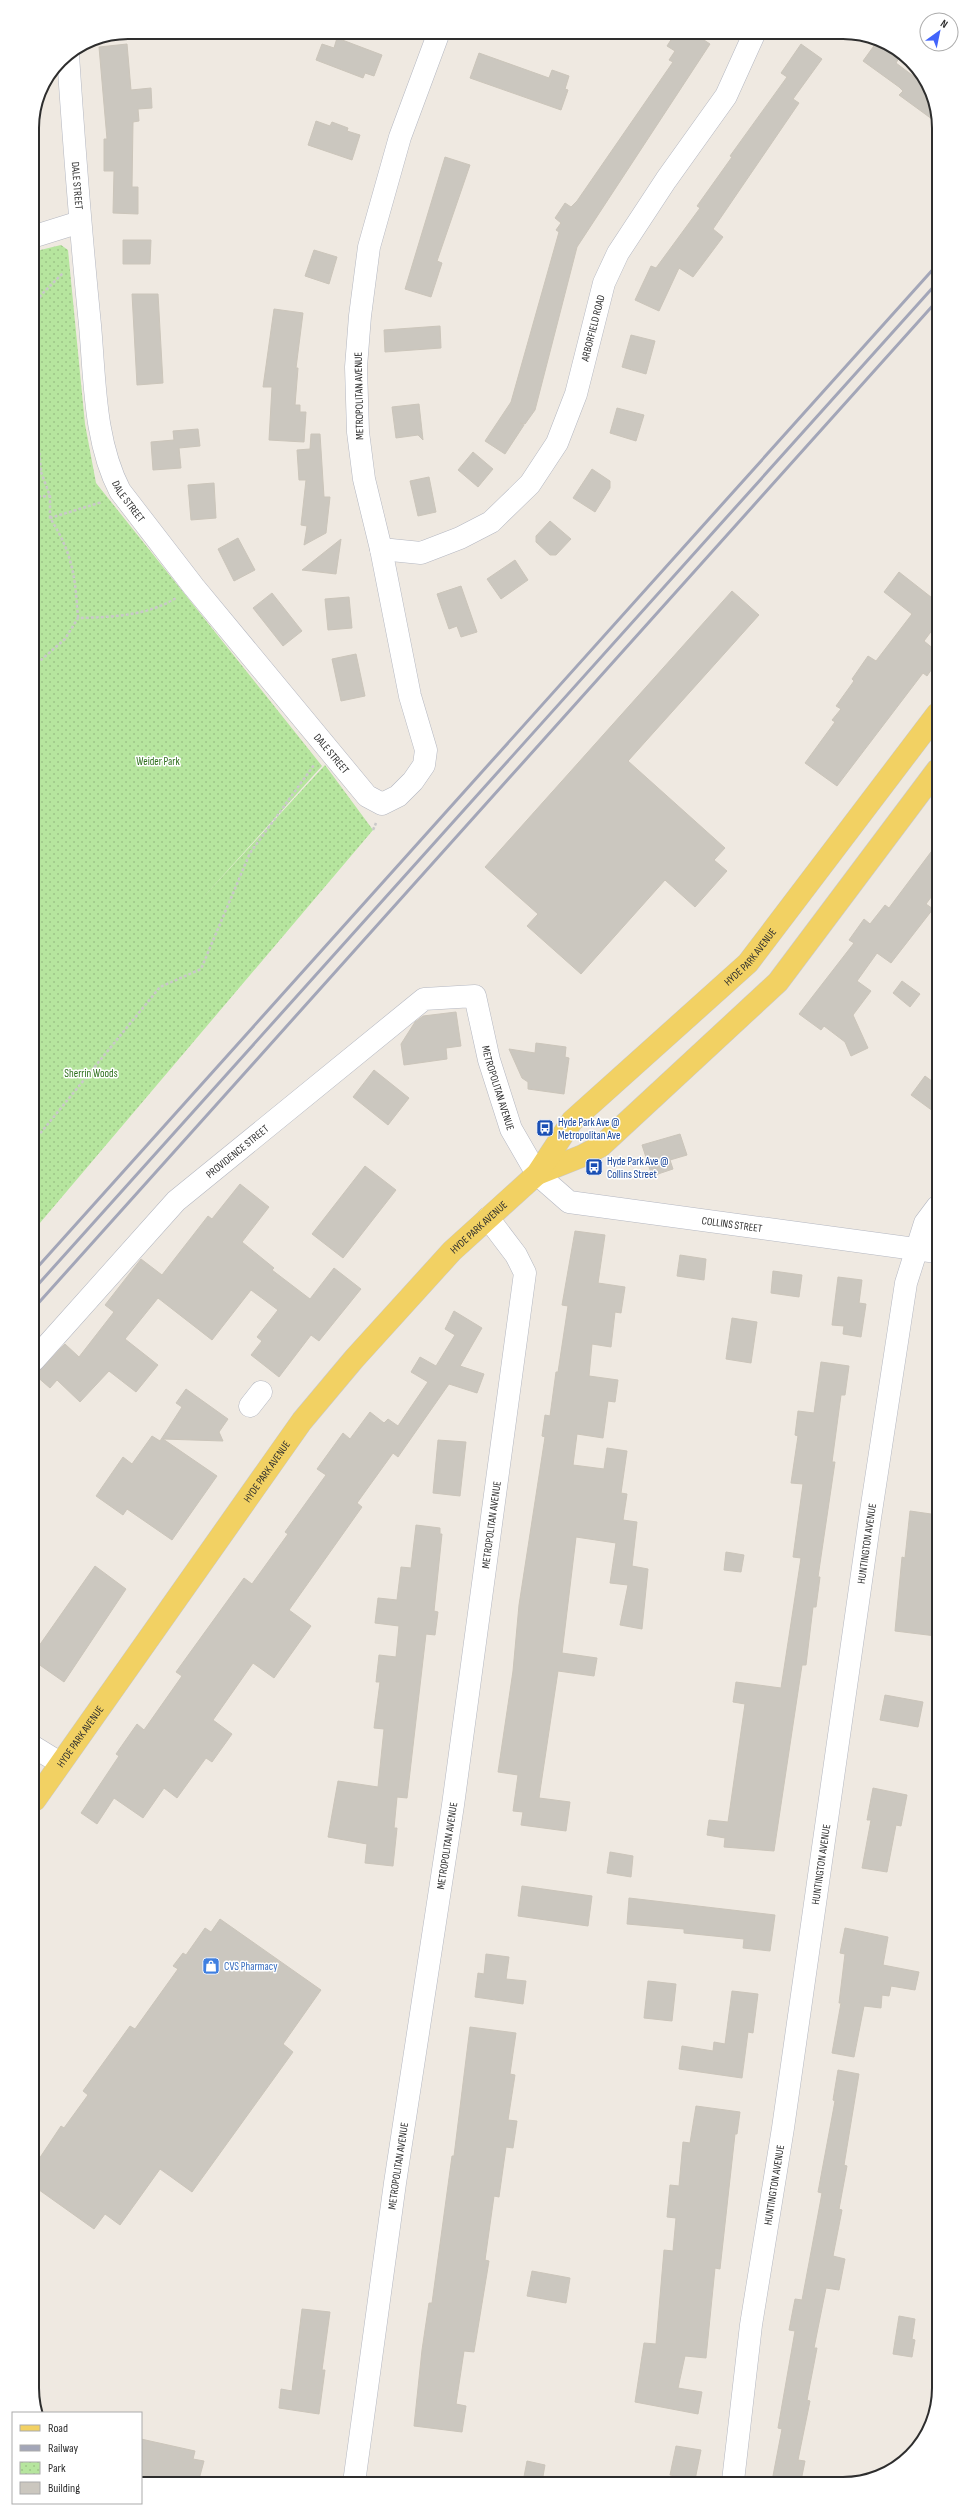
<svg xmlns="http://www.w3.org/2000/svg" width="971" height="2516" font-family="'Sofia Sans Condensed',sans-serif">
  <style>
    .park { fill: url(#park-dots) }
    .building { fill: #cbc7bf; stroke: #cbc5ba }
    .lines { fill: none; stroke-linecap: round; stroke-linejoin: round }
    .minor-casing { stroke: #b4b7c1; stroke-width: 23 }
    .major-casing { stroke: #c9c9c9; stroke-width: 23 }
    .path { stroke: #c9c9c9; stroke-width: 2.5; stroke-dasharray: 3 2; stroke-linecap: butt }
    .minor { stroke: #fff; stroke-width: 22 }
    .major { stroke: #f2d163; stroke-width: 22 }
    .rail { stroke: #a3a6b8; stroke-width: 3 }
    .labels { text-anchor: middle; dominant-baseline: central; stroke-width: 3; stroke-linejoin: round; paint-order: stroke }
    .street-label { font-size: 11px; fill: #2e2e2e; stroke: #fff }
    .park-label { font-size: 11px; fill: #2c6e1b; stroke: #fff }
    .transit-label { font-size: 11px; fill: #164399; stroke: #fff; text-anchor: start }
    .shop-label { font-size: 11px; fill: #366cbe; stroke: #fff; text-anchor: start }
    .rim { fill: none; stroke: #2e2e2e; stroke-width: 2 }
  </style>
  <defs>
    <pattern id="park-dots" width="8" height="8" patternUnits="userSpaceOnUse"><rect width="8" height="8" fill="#b6e59e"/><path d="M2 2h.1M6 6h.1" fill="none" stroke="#9dc588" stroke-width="1.8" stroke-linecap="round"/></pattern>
  </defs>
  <rect width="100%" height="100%" fill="#efe9e1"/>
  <!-- park -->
  <path class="park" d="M61,245l7,5 17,174 11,59 226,283 -123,136 126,-137 48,65 -339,400 -2,-978z"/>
  <!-- building -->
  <path class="building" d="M676,32h16l18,12 -133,203 -42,163 -10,14 -5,-1 4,2 -19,29 -20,-13 26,-39 48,-170 -3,-2 5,-7 -6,-5 10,-15 6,4 6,-6 96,-139 -4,-2 6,-9 -8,-5z
    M337,38l45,17 -8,21 -9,-3 -2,5 -47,-18 6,-16 12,4z
    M876,43l23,15 -3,5 32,24 8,16v19l-37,-27 4,-4 -4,-4 -36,-26z
    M127,44l4,46 20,-2 1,20 -14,1 1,12 -6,1 -1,65h6v27l-25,-1 1,-42h-10v-32h3l-8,-92z
    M801,44l21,15 -29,40 6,4 -86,126 10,8 -30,40 -14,-9 -20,43 -24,-11 16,-34 5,2 44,-60 -3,-2 35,-49 -2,-1 57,-79 -6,-4z
    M479,53l70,25 3,-8 17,6 -4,13 3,1 -7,20 -91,-32z
    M316,121l14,5 2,-4 16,6 -1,3 13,4 -8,25 -44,-15z
    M445,157l25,8 -33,96 5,2 -11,34 -26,-8z
    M123,240h28l-1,24h-27z
    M314,250l23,7 -8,27 -24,-8z
    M132,294h26l5,89 -26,2z
    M274,309l29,4 -7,55h2l-3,37h5v7h6l-2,30 -35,-2 3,-53h-9z
    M440,326l1,22 -56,4 -1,-22z
    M631,335l24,6 -9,33 -24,-7z
    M419,404l4,36 -5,-5 -22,3 -4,-31z
    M617,408l27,7 -8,26 -26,-8z
    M198,429l2,17 -21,2 2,20 -28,2 -2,-28 23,-2 -1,-9z
    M311,434h9l4,63h6l-4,36 -22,12 3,-19 -6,-1 5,-45h-7l-2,-30 13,-1z
    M473,452l20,17 -15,18 -20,-17z
    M592,469l18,12v7l-15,24 -22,-14z
    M429,477l7,35 -18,4 -8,-35z
    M214,483l2,35 -25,2 -3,-35z
    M550,521l21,18 -15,16h-6l-14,-13v-6z
    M238,538l17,32 -21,11 -16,-32z
    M341,539l-5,35 -34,-4z
    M515,560l13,20 -27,19 -14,-20z
    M899,572l37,29v24l-12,16 12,10v12l-9,13 -4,-3 -86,113 -32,-23 30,-41 -3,-2 9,-11 -5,-3 18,-25 -2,-2 16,-23 8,5 36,-47 -28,-22z
    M461,586l16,46 -16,5 -4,-11 -8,3 -12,-35z
    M732,591l27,24 -131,146 97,87 -11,12 13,11 -32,36 -30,-27 -84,94 -54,-48 11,-12 -53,-47z
    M272,593l30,38 -19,15 -30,-38z
    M349,597l3,31 -24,2 -3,-31z
    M356,654l9,42 -24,5 -9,-42z
    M937,844v45l-11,15 7,5 -42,54 -14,-10 -20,28 14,10 -18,24 15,33 -17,8 -6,-14 -21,-16 -3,4 -22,-16 55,-71 -5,-3 15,-21 6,5 15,-19 4,3z
    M902,981l18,13 -10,13 -17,-14z
    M456,1012l5,34 -15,2 1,11 -43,6 -3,-21 14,-22 8,-6z
    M536,1043l30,4 -1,10 4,1 -5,36 -36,-5v-7l-6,-4 -13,-29 26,4z
    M374,1070l35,28 -21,27 -35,-28z
    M925,1076l12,9v29l-26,-19z
    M680,1134l7,21 -17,5 3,9 -21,7 -10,-31z
    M365,1166l31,24 -53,68 -31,-24z
    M240,1184l29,23 -27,35 32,26 -2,2 38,29 24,-31 27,21 -42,52 -8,-6 -32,42 -28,-22 11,-14 -5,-4 21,-27 -27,-20 -39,50 -54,-42 -33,41 33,26 -22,27 -27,-21 -29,31 -23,-22 -7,8 -15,-13 30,-31 14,13 35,-45 -9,-7 36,-46 21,16 46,-59 4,3z
    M575,1231l30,4 -7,48 27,4 -4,26 -6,-1 -4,35 -19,-3 -3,32 29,4 -3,22 -7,-1 -5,37 -26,-4 -4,31 31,4 3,-21 20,3 -6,42 6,1 -4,26 14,2 -5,44 16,3 -6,60 -22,-4 8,-40 -18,-2 6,-40 -40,-6 -14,116 35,5 -3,18 -36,-5 -19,127 31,4 -4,29 -45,-6 2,-13 -10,-1 5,-36 -20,-3 15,-101 6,-66 26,-168 -3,-1 3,-21 5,1 6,-44h2l10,-66 -6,-1z
    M680,1255l26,4 -2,21 -27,-4z
    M773,1271l29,4 -3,22 -28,-4z
    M838,1277l24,3 -3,23 7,1 -5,33 -18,-3 1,-8 -12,-1z
    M454,1311l28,17 -22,38 24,8 -7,19 -28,-9 -51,73 -5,-4 -36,50 5,4 -73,103 22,16 -37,52 -21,-15 -40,57 19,14 -20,28 -6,-4 -29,40 -13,-10 -21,30 -29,-20 -17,26 -16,-11 38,-57 -3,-2 21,-30 7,6 38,-54 -6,-4 68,-94 8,6 36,-50 -3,-2 41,-57 -9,-6 26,-36 7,6 20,-27 14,11 4,-4 10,7 30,-44 -17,-10 9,-15 16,9 19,-31 -10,-6z
    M732,1318l25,4 -6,41 -25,-4z
    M821,1362l28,4 -4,29h-4l-9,67h3l-17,115h2l-4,30h-3l-7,58h-4l-28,186 -50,-4 1,-9 -18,-3 2,-15 19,2 17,-118 -12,-2 3,-20 45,6 20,-130 -8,-1 10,-73 -12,-1 7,-47 -3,-1 3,-24 16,2z
    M186,1389l42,30 -9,13 4,9 -60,-2 54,37 -45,64 -45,-31 -4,6 -27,-19 27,-39 9,7 20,-28 8,5 22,-34 -6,-4z
    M438,1440l28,2 -6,54 -27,-3z
    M910,1511l28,4 -2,121 -41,-5 7,-74 3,1z
    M416,1525l24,3v6h2l-8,77 4,1 -3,23 -9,-1 -19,164 -10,-1 -3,31h3l-4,38 -28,-3 2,-19 -39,-7 10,-56 40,6 6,-58 -10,-1 6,-46h-4l3,-27 17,2 3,-31 -24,-3 3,-25 19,2 4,-33 10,1z
    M726,1552l18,3 -3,17 -17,-2z
    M95,1566l31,23 -62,93 -30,-21v-8z
    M885,1695l38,7 -5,25 -38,-7z
    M873,1788l34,7 -6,31 -5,-1 -9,47 -25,-4 9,-48h-4z
    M610,1852l23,4 -2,21 -24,-4z
    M522,1886l70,10 -4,30 -70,-10z
    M629,1898l146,17 -5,36 -27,-3 1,-9 -60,-6v-4l-57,-5z
    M220,1919l101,71 -38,54 10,8 -101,140 -32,-23 -40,56 -15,-11 -11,15 -59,-42v-22l26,-39 3,2 24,-33 -5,-4 47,-65 5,3 43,-60 -5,-3 10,-13 3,2 19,-27 6,4z
    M845,1928l43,9 -5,28 36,7 -4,18 -24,-4 -2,10 -7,-1 -1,13 -17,-2 -10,51 -22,-4 9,-50h-2l6,-49 -5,-1z
    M486,1954l23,3 -3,22 20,2 -3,23 -48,-7 3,-24 6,1z
    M648,1981l28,3 -4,37 -28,-3z
    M732,1991l26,3 -5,39 -5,-1 -6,46 -63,-9 3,-23 31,5 1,-9 11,2z
    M470,2027l46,6 -6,41 5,1 -7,45 9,1 -4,27 -7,-1 -7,50 -5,-1 -9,64 4,1 -15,91 -10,-1 -8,53 10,2 -4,26 -48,-6 8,-76 7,-47h3l20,-147h2z
    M838,2070l21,4 -15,91 3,1 -8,43 3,1 -9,46 12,3 -6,31 -13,-2 -12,60h3l-10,52 3,1 -12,59 7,1 -4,20h-29l10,-52 -4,-1 17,-97 -6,-1 6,-31 7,1 12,-64 8,-43 -4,-1 17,-91 -2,-1z
    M696,2106l44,6 -3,22h-2l-15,135 -5,-1 -9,90 -21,-2 -7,32 24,4 -4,22 -63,-12 9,-59 12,1 8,-94 9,1 3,-33 -9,-1 3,-32 9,1 4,-44 7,1z
    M532,2271l38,7 -4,25 -39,-7z
    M302,2309l28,3 -8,58h3l-6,44 -40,-6 2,-19 11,2z
    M899,2316l16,3 -3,20 3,1 -3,17 -19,-3z
    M141,2439l54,12 -2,8 11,2 -6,22 -57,1z
    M676,2446l25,4 -6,30 -25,-5z
    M527,2461l18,4 -3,17h-19z"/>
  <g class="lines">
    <defs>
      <g id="minor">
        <path id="s1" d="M68,55c6,90 13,180 22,270 5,55 4,116 30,166l74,96 173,209 15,8 16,-8 15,-15 11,-16 2,-15 -16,-54 -29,-147 -17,-70 -6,-47 -2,-65 4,-51 9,-69 31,-110 39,-105"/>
        <path d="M32,237l48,-15"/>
        <path id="s2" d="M381,549l40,4 39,-15 31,-16 39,-38 27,-41 19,-49 28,-111 14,-30 48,-73 60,-84 29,-64"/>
        <path id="s3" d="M34,1360l142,-159 248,-202 51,-3 14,64 22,69 26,45 32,28 368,50"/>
        <path d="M250,1406l11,-14"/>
        <path d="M34,1747l26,16"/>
        <path id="s4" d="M733,2481l18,-156 32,-197 87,-610 36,-235 19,-60 12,-16"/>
        <path id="s5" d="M354,2483l41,-300 58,-378 72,-532 -9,-18 -28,-37"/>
      </g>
      <g id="major">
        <path d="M537,1174l45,-18 19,-10 177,-164 159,-212"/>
        <path id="s6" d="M35,1800l267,-379 52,-62 98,-108 85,-77 35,-53 176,-158 189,-249"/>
      </g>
    </defs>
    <!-- minor casing -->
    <use href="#minor" class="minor-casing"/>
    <!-- major casing -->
    <use href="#major" class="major-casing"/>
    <!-- path -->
    <path class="path" d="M32,297l9,-2
      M32,316l9,-21 22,-22
      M33,383l8,89 -8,1
      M33,478l8,-6 9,24v22
      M33,497l17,-1
      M78,618c-3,-42 -5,-64 -28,-100l52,-16
      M33,667l32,-28 13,-21c34,-1 69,-2 98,-20
      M373,830l3,-7
      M34,1141l126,-154 41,-18 49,-116 64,-88"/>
    <!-- minor -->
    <use href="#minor" class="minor"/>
    <!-- major -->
    <use href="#major" class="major"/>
    <!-- rail -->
    <path class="rail" d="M34,1271l902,-1005
      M34,1289l902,-1005
      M34,1308l902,-1006"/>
  </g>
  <!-- icons -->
  <defs>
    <symbol id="bus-square" viewBox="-11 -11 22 22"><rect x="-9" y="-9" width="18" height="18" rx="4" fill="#1a4fb4" stroke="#fff"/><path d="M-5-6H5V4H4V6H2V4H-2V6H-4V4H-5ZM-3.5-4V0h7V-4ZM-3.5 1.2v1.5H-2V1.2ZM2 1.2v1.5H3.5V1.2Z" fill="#fff"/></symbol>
    <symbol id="shop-square" viewBox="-11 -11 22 22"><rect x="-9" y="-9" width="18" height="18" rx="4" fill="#3f7fe0" stroke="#fff"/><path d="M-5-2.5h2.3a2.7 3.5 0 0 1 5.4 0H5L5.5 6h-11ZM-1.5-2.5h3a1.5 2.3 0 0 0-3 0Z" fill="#fff"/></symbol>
  </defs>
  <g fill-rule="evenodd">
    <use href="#bus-square" x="535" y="1118" width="20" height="20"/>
    <use href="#bus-square" x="584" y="1157" width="20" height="20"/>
    <use href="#shop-square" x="201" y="1956" width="20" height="20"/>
  </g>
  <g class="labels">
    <!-- street labels -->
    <g class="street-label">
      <text stroke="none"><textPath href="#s1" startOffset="131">DALE STREET</textPath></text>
      <text stroke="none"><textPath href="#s2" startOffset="341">ARBORFIELD ROAD</textPath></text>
      <text transform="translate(359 396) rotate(-91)">METROPOLITAN AVENUE</text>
      <text stroke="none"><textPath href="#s1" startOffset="454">DALE STREET</textPath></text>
      <text stroke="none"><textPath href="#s1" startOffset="778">DALE STREET</textPath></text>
      <text stroke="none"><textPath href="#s6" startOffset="1111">HYDE PARK AVENUE</textPath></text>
      <text stroke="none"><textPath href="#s3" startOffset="679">METROPOLITAN AVENUE</textPath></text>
      <text stroke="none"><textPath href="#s3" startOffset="292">PROVIDENCE STREET</textPath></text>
      <text stroke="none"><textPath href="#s3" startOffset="981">COLLINS STREET</textPath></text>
      <text stroke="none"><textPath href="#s6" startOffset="726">HYDE PARK AVENUE</textPath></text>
      <text stroke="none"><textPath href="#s6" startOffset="402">HYDE PARK AVENUE</textPath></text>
      <text stroke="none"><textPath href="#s5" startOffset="968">METROPOLITAN AVENUE</textPath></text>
      <text stroke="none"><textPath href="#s4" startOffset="947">HUNTINGTON AVENUE</textPath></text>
      <text stroke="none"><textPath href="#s6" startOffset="78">HYDE PARK AVENUE</textPath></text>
      <text stroke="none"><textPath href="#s5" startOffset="644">METROPOLITAN AVENUE</textPath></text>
      <text stroke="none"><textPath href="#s4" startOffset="623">HUNTINGTON AVENUE</textPath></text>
      <text stroke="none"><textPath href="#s5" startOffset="320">METROPOLITAN AVENUE</textPath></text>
      <text stroke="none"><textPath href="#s4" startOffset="299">HUNTINGTON AVENUE</textPath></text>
    </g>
    <!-- park labels -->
    <g class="park-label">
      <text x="158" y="761">Weider Park</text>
      <text x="91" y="1073">Sherrin Woods</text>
    </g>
    <!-- transit labels -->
    <g class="transit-label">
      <text x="558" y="1122">Hyde Park Ave @<tspan x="558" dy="13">Metropolitan Ave</tspan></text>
      <text x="607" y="1161">Hyde Park Ave @<tspan x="607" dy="13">Collins Street</tspan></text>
    </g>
    <!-- shop labels -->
    <g class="shop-label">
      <text x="224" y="1966">CVS Pharmacy</text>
    </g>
  </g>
  <!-- crop -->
  <path d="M0 0H971V2516H0ZM128 39H843A89 89 0 0 1 932 128V2388A89 89 0 0 1 843 2477H128A89 89 0 0 1 39 2388V128A89 89 0 0 1 128 39Z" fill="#fff" fill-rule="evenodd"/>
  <path class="rim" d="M128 39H843A89 89 0 0 1 932 128V2388A89 89 0 0 1 843 2477H128A89 89 0 0 1 39 2388V128A89 89 0 0 1 128 39Z"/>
  <!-- legend -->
  <rect x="12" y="2412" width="130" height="92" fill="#ffffff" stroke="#ababab"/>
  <rect x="20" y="2425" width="20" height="6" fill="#f2d163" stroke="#ababab"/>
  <text x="48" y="2432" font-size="12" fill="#2e2e2e">Road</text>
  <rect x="20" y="2445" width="20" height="6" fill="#a3a6b8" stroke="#ababab"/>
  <text x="48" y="2452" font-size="12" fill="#2e2e2e">Railway</text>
  <rect x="20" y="2462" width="20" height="12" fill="url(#park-dots)" stroke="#ababab"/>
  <text x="48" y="2472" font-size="12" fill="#2e2e2e">Park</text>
  <rect x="20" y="2482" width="20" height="12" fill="#cbc7bf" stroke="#ababab"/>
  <text x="48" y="2492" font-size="12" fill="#2e2e2e">Building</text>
  <!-- north arrow -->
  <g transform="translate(939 32) rotate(33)"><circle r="19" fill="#ffffff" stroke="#ababab"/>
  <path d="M0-3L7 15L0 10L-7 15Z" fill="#4264fb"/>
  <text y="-6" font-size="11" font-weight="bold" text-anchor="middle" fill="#2e2e2e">N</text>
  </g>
</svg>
